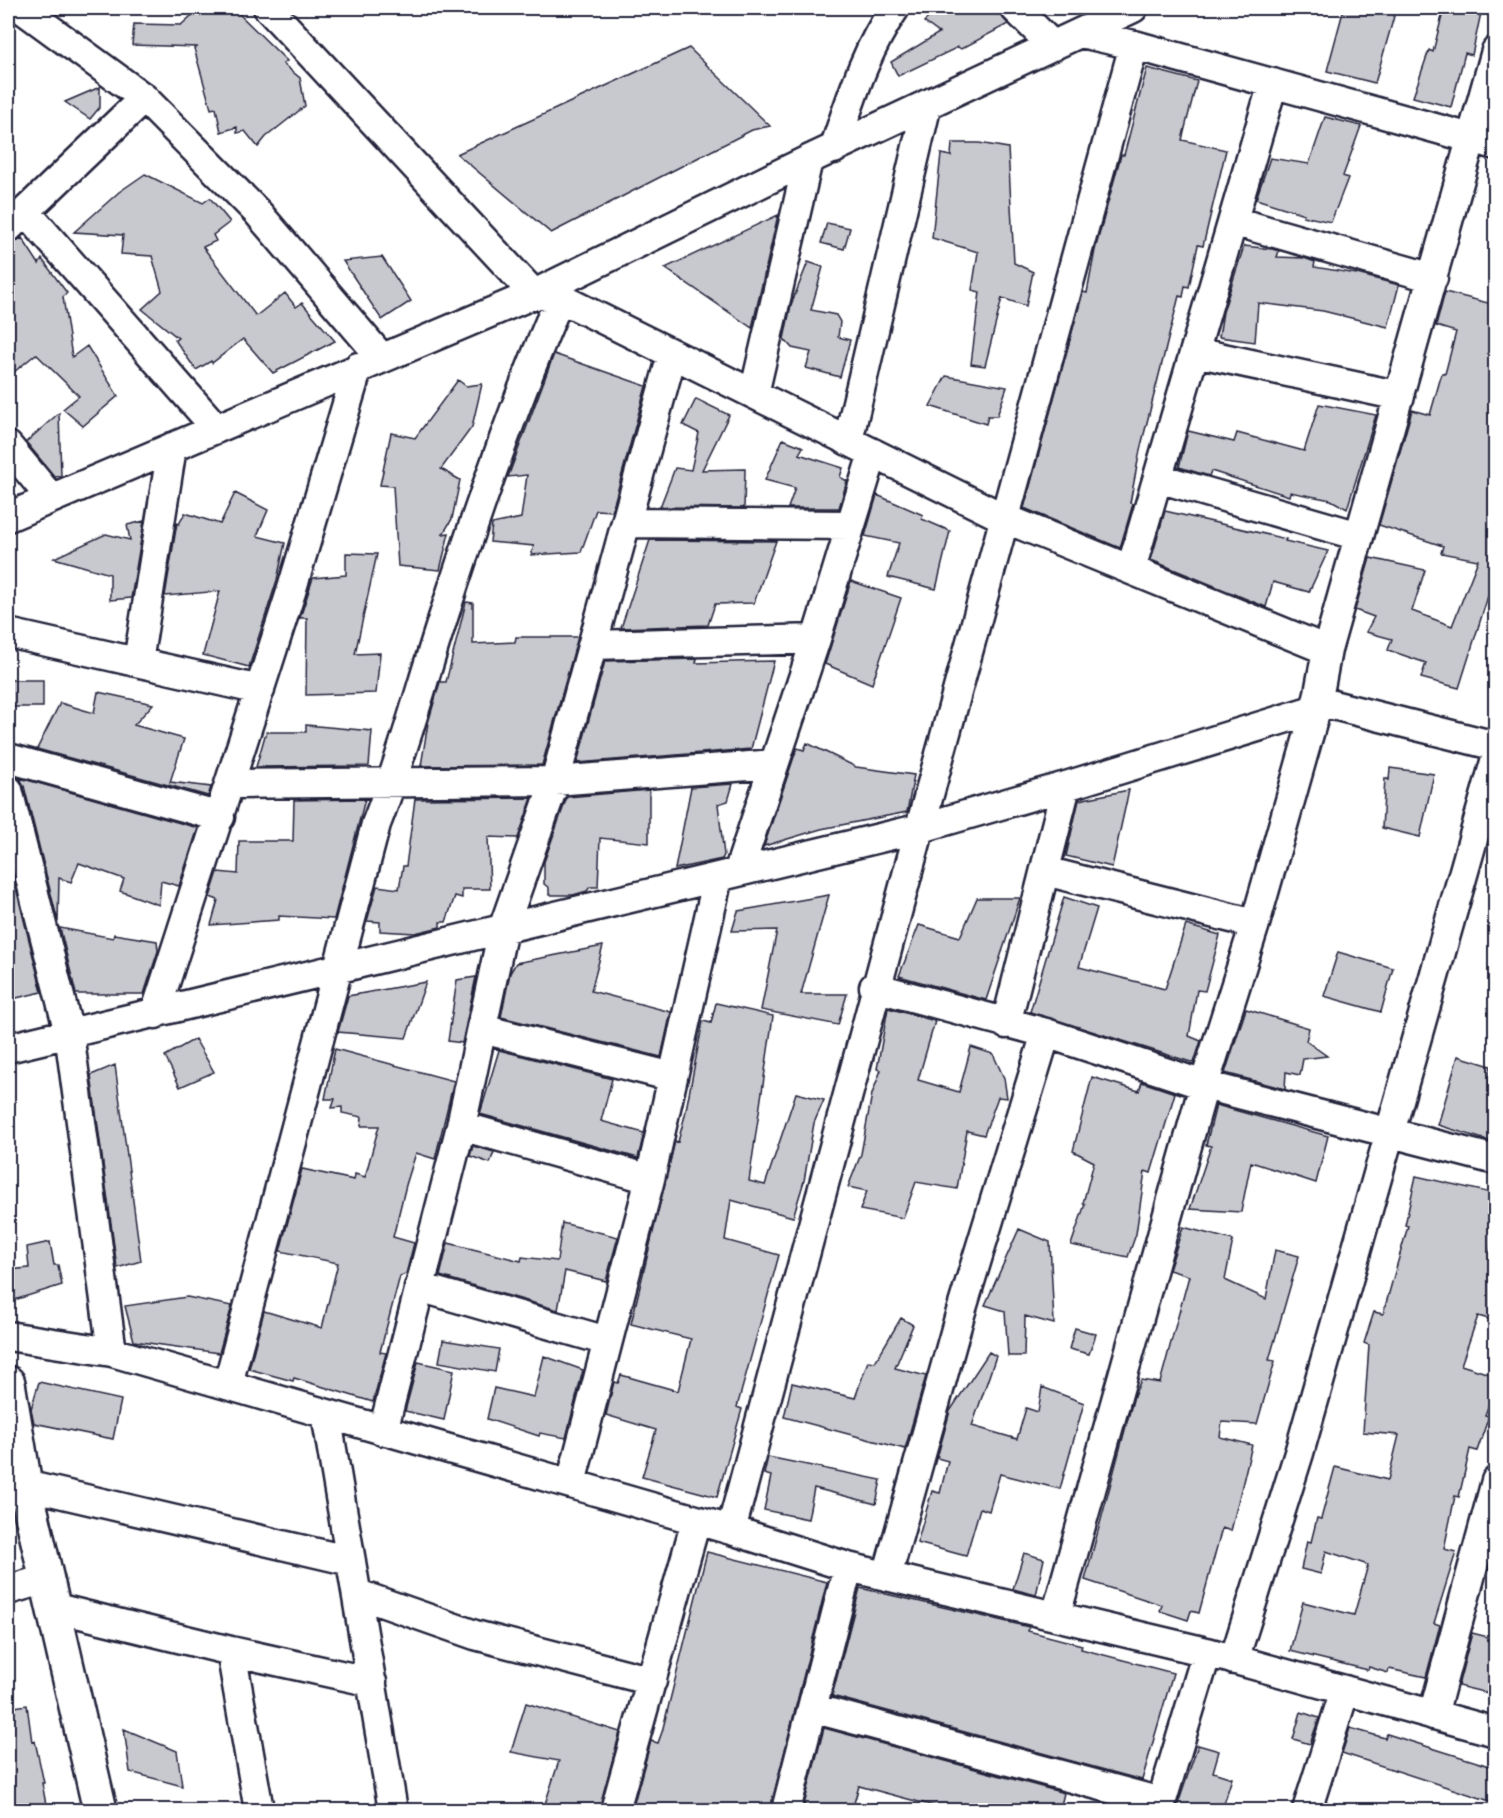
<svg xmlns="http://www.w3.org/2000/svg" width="1503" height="1818" font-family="'Comic Neue',sans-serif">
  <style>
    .building { fill: #c8c8cf; stroke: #22223b; stroke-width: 1.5 }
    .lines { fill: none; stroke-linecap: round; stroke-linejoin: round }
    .minor-casing { stroke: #22223b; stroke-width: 33 }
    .tertiary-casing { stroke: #22223b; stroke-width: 38 }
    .minor { stroke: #fff; stroke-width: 28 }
    .tertiary { stroke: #fff; stroke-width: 33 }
  </style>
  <rect width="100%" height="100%" fill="#fff"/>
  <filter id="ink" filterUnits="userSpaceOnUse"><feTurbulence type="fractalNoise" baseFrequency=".0167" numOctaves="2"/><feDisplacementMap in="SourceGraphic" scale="12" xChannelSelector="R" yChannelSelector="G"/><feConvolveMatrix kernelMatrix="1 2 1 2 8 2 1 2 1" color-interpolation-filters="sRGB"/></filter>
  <g filter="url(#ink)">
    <!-- building -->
    <path class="building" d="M200,8h33l54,53 -4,3 17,14 5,28 -39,31 -8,10 -13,-16 -8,2v-6l-16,5 -5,-24 -5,1 -17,-61 4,-1 -66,-2 2,-21 47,1z
      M938,8h61v5l9,11 -47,25 -3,-2 -60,29 -7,-14 48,-29 -15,-11z
      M1344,8l51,5 -20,70 -48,-12z
      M1444,8h38l-10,47 -7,-2 -14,54 -38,-10 16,-47 4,2z
      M689,48l81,78 -18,4 -201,103 -94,-79z
      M1147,68l50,13 -15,59 44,10 -23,96 -5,-1 -9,42 -4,-1 -2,11 -4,-1 -39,154 -10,53 3,1 -13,44 -96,-40 59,-216 4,1 8,-43 26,-95h3z
      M100,87v20l-10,12 -25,-17z
      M1325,117l36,9 -18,50 5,2 -17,44 -28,-6 1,-2 -48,-15 14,-41 39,6z
      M952,143h27l29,5 6,115 19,9 -7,34 -24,-8 -17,68 -14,-2 9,-72 -8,-2 6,-38 -46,-14 9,-84 10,2z
      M145,174l58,29 7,-5 20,24 -17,13 3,6 -13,6 53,69 29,-23 11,14 6,-4 33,38 -62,32 -30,-34 -31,24 -1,-2 -15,9 -21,-30 3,-2 -36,-29 20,-18 -10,-35 -31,-2 2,-19 -49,-3 45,-40z
      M778,215l-26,113 -87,-60z
      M827,223l23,5 -6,21 -23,-6z
      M22,238l17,26 3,-5 25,34 -4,4 9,60 15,-11 31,50 -35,30 -20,-17 16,-13 -43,-42 -28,23v-133z
      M1244,246l28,3 7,2 -2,6 27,1 11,4 -1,5 43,7 42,11 -11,42 -65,-16 -65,-8 -3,39 -36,-5 4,-25z
      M382,257l29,44 -29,19 -39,-59z
      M808,262l15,5 -12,43 25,5 4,7 -2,15 12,3 -10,37 -34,-9 5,-16 -19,-4 -8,-9 7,-34z
      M1445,292l51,13v266l-37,117 -38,-10 5,-15 -38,-13 4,-11 -26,-7 8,-15 -19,-7 15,-52 55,12 -13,41 40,15 26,-66 -37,-7 2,-7 -64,-21 33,-115 18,5 12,-42 3,1 11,-42 -20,-6z
      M554,354l92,32 -34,125 -16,-1 -15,42 -50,3 3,-9 -44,-4 2,-18 29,-6 6,-43 -19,2z
      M946,376l61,11 -10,29h-9l-2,8 -56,-18z
      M458,380l8,6 16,-2 -10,43 -31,42 19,11 -8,39 -9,15 6,-1 -9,37 -42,-4 -5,-80 -13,-1 11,-52 24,5z
      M696,399l33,16 -27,55 43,-1 -1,39 -84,-1 15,-39 16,2 8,-37 -16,-8z
      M1319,404l57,11 -29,94 -16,-9 -41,-8 -1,4 -78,-25 -2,5 -30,-9 9,-36 46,11 3,-9 67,18z
      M59,413l2,63 -6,1 -29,-35z
      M783,439l20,8 -4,7 44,14 -3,9 7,4 -8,27h-51l7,-20 -30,-8z
      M235,493l33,17 -11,26 28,7 -8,37 -28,87 -46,-12 17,-64 -55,5 12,-73 2,1 6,-11 35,11z
      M877,495l46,20 -1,4 28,12 -14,58 -48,-12 11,-34 -34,-7z
      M1165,511l121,28 -1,2 43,10 -19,41 -36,-10 -7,25 -115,-47z
      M144,521l-13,77 -21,2v-26l-56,-16 52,-24 24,6 -3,-15z
      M650,540l126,1 -22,62 -39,1 -7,21 -87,3z
      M346,553l31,1 -22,100 25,-1 -4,40 -70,2 1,-77h-7l13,-40 33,-3z
      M851,581l50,17 -29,86 -47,-20z
      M466,602l7,1v41l42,-2 1,-5h62l-36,128 -121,1 7,-43 12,-41h6z
      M697,659l-1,4 78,-2 -23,88 -174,14 28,-102z
      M8,680h35v27h-35z
      M98,692l55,12 -19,21 50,14 -14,43 41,5 -3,9 -171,-47 23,-46 34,10z
      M306,725l66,6 -3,35 -113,1 10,-35h40z
      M807,743l49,24 58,8 -7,37 -86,17 -57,17 33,-98 7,2z
      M1390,768l44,6 -14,63 -38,-9 3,-50 4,2z
      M20,778l178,50 -19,58 -18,-5 -2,24 -39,-14 4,-12 -45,-16 -8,19 -12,-4 -1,44 -34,-136z
      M733,784l-5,17 -10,3 6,51 -2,4 -47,10 16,-82z
      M649,790v53l-49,-5 -2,49h-8l-3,4 -14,4h-24v-7l-5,-4v-22l23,-65z
      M1129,790l-17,77 -46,-11 13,-56z
      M532,798l-14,40 -30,-1 2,52h-28v9l-7,-2 -9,26h-6v5l-25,6 -35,-2v-9l-13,-1 10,-35 22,3 4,-23h3l9,-67z
      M365,799l-31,120 -55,-3v4l-68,5 7,-25 -8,-3 8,-25 20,2 1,-33h54l1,-41z
      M8,856l34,136 -34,8z
      M829,895l-28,99h46l-9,31 -77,-15 16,-80 -45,1 6,-20z
      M1064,897l33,11 -18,59 86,22 21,-64 34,10 -15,56 -8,-1 -8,46 12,5 -7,22 -164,-51z
      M977,898h43l-34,102 -87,-24 20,-51 41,12z
      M60,928l53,10 1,-4 43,7 1,10 -14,43h-68z
      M603,946l-12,45 80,21 -10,45 -160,-40 9,-44 6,-10z
      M1338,952l55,16 -12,44 -57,-16z
      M476,977l-14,66 -14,-2 9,-61z
      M426,982l-20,56 -68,-6 10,-36z
      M716,1003l57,13 -24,165 16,4 31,-92 28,7 -10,23 -10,58 -11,36 -62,-17 -6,40 54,15 -42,152 5,2 -25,88 -75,-20 14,-47 -50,-15 8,-33 4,1 3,-8 57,16 13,-52 -60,-15 44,-183 3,1 7,-27 18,-94 8,2z
      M888,1008l47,13 -17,59 41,12 12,-45 22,7 11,24 3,20 -9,-1 -14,38 -17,-4 -10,58 -41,-7 -13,36 -43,-8 7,-19 -19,-4 13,-33 11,-60 9,-24 -4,-1z
      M1246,1009l63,19 -3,13 21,15 -24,3 -3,16 -14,-3 -1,17 -60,-16z
      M195,1039l19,33 -34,15 -15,-31z
      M335,1049l119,32 -19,78 -19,-6 -10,32 -13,52 21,6 -8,31 -6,2 -20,76 6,1 -13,49 -79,-24 -1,3 -44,-12 15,-58 58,17 16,-65 -58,-12 22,-82 52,11 1,-6 10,3 14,-51h-18l1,-9 -20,-4v-6l-10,1 3,-9h-10z
      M499,1050l113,29 -11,42 43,12 -6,25 -158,-44z
      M1458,1056l33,10 -2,18 7,2v57l-58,-18z
      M115,1065l26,196 -24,7 -26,-193z
      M1092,1077l47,14 3,-9 33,11 -24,80 -6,-2 -9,63 -8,23 -57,-12 14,-41 -2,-1 11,-41 -21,-11z
      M1216,1105l112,31 -12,47 -65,-21 -10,50 -51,-3 21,-63 -5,-1z
      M473,1146l21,6 -4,11 -20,-7z
      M1416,1176l80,18v37l-6,21 6,2v67l-18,-5 -17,49 35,11v10l-11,29 4,1 -12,35 -7,-2 -11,48 -4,-1 -11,53 12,3 -22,71 6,2 -14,52 -37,-8 -1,4 -19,-6 -1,3 -78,-19 13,-49 51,13 14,-50 -42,-14 -5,23 -20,-5 6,-28 4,1 6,-24 4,1 14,-52 53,13 11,-45 -36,-3 6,-87 -5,-2 10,-31 9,2 25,-88 -3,-1z
      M562,1223l56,14 -12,44 -41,-10 -7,39 -118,-34 8,-33 73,18 1,-4 35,4z
      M1183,1227l50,13 -8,40 41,19 9,-49 24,6 -30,104 6,1 -18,63 -35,-2 -2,15 32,8 -21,86 -9,-3 -23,85 -8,-2 -3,9 -28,-9 2,-6 -77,-25 49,-184 7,-16 19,3 29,-107 -20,-6z
      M1019,1229l31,13 4,82 -29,-8 -1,40h-16l-3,-45 -20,-6z
      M50,1242l4,23h4l4,20 -54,17v-32l21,-2 -2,-21z
      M187,1297l45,9 -13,47 -85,-12 -9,-35z
      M901,1318l12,7 -18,43 31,8 -21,73 -121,-32 8,-34 63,15 13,-37 7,1z
      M1075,1328l21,6 -7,20 -20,-5z
      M443,1340l56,9 -4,23 -56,-10z
      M989,1352l7,4 -24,70 45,13 9,-31 12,4 4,-25 42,16 -24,86 -60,-15 -11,37 -9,-3 -14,48 -49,-13 15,-52 8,2 8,-32 -11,-3 13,-47z
      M544,1356l39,14 -17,68 -26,-5 -1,3 -52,-17 7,-31 40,9z
      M418,1362l36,8 -10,50 -39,-9z
      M39,1382l82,18 -8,39 -79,-16 -3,-14z
      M768,1457l113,23 -5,24 -62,-16 -6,31 -44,-9 7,-34 -7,-2z
      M707,1552l120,30 -57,228h-138l19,-69 7,2 4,-11z
      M1024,1553l20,6 -8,36 -23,-6z
      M860,1588l169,39 -1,4 54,14 -1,4 92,24 -31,107 -310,-84z
      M1472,1633l24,6v56l-38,-9z
      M526,1703l94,29 -21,78h-56l16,-49 -48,-9z
      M27,1705l5,37 3,-1 9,42h-2l5,27h-39v-102z
      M1301,1712l18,6 -9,26 -17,-5z
      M824,1728l240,65 -4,17h-111l-90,-24 -7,24h-26l-22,-5z
      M1350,1728l35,10 2,-4 109,34v35l-154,-50z
      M124,1729l53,22 5,35 -52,-14z
      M1198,1745l21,6 -6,21 19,6 -10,32h-46z"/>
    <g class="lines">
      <defs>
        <path id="minor" d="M21,8l123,90
          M268,8l266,286 26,4 444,220 323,132
          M1015,8l38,38
          M1081,33l53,12 362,100
          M834,149c17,-50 31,-98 61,-141
          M26,212l190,216
          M1233,221l200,57
          M8,228l136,-130 114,115 123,144
          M1195,352l205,44
          M754,394l54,-234
          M848,441l79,-337
          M8,446l43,52
          M1158,478l201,58
          M8,517l526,-223 274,-134 325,-152
          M627,523l224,2
          M1131,569l142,-486
          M8,633l252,57
          M593,645l223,-6
          M138,662l34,-215
          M1317,701l179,45
          M8,758l212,59
          M231,784l324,-3 219,-17
          M8,790l61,243 43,319
          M739,870l77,-231 57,-186
          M1045,871l210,53
          M874,987l172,46 158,52 292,75
          M155,1014l136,-422 67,-225
          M1006,1024l60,-238
          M482,1029l191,48
          M8,1048l913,-220 145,-42 250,-77 11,-59 169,-599
          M461,1126l189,53
          M419,1287l188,54
          M8,1336l104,16 619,178 117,37 359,85 289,80
          M228,1384l148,-560c27,-68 45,-139 68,-209 34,-107 71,-214 116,-317
          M326,1414l67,396
          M383,1431l78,-305 42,-197 52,-148 117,-426
          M571,1483l79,-304 68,-302
          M25,1485l326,76
          M731,1530c131,-496 268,-990 403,-1485
          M887,1576l72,-258 87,-285
          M8,1590l38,-11
          M358,1594l117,41 177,46
          M52,1607l179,44 141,31
          M1056,1615l148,-530 51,-161 61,-215
          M231,1651l28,159
          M1234,1660l65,-207 197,-695
          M812,1708l349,94
          M1433,1715l63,-234
          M615,1810l81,-289
          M786,1810l62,-243
          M1159,1810l48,-158
          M1307,1810l38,-120"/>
        <path id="tertiary" d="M8,1383l17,102 75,325"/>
      </defs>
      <!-- minor casing -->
      <use href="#minor" class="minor-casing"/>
      <!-- tertiary casing -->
      <use href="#tertiary" class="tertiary-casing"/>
      <!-- minor -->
      <use href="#minor" class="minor"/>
      <!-- tertiary -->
      <use href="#tertiary" class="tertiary"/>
    </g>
  </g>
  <!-- margin -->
  <rect width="1503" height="1818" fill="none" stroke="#fff" stroke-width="30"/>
  <rect x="15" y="15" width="1473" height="1788" fill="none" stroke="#22223b" stroke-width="2" filter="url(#ink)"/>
</svg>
